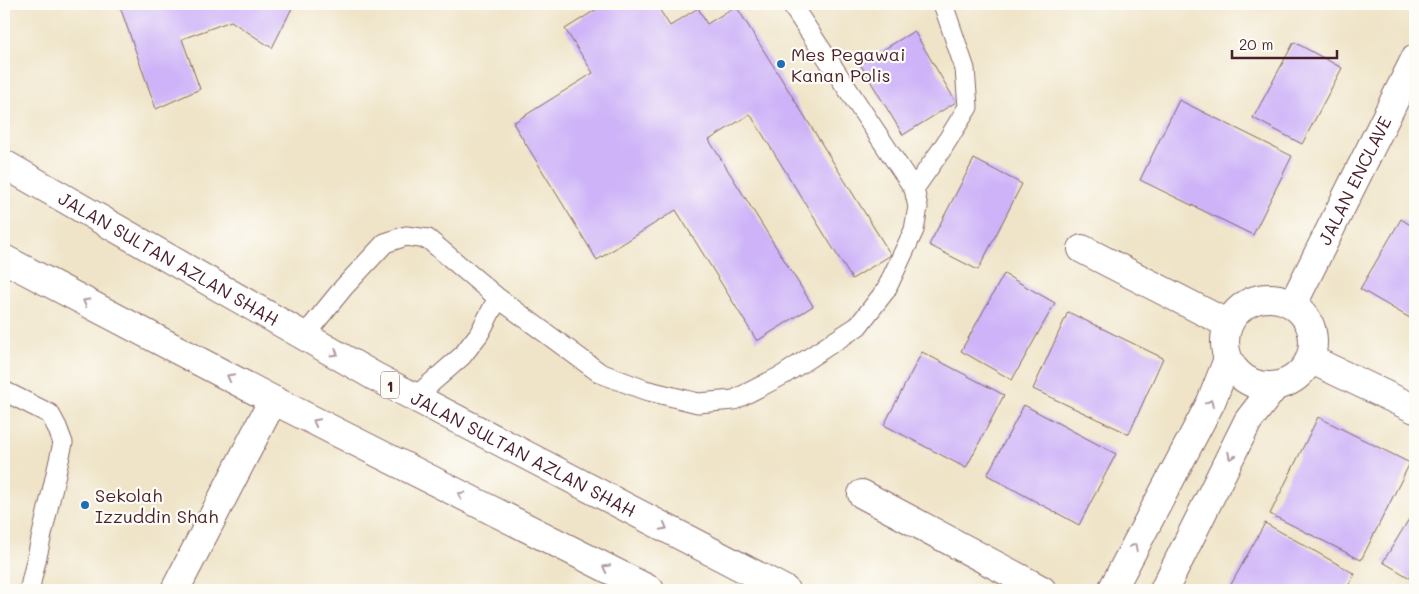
<svg xmlns="http://www.w3.org/2000/svg" width="1419" height="594" font-family="Mali,sans-serif">
  <style>
    .building { fill: #ceb3f8 }
    .lines { fill: none; stroke-linecap: round; stroke-linejoin: round }
    .service-casing { stroke: #846462; stroke-width: 21 }
    .minor-casing { stroke: #846462; stroke-width: 30 }
    .tertiary-casing { stroke: #846462; stroke-width: 30 }
    .primary-casing { stroke: #846462; stroke-width: 30 }
    .service { stroke: #fff; stroke-width: 19 }
    .minor { stroke: #fff; stroke-width: 28 }
    .tertiary { stroke: #fff; stroke-width: 28 }
    .primary { stroke: #fff; stroke-width: 28 }
    .oneway { stroke: #ae9aa0 }
    .poi-dot { fill: #1f6fb2; stroke: #fdfcf7; stroke-width: 2 }
    .labels { text-anchor: middle; dominant-baseline: central; stroke-width: 4.5; stroke-linejoin: round; paint-order: stroke }
    .shield { fill: #fdfcf7; stroke: #806168; stroke-width: 1 }
    .shield-label { font-size: 16px; font-weight: bold; fill: #4a1f2b }
    .poi-label { font-size: 18px; fill: #4a1f2b; stroke: #fdfcf7; text-anchor: start }
    .street-label { font-size: 18px; fill: #4a1f2b; stroke: #fdfcf7 }
  </style>
  <rect width="100%" height="100%" fill="#fdfcf7"/>
  <filter id="ink" filterUnits="userSpaceOnUse"><feTurbulence type="fractalNoise" baseFrequency=".02" numOctaves="2"/><feDisplacementMap in="SourceGraphic" scale="10" xChannelSelector="R" yChannelSelector="G"/><feConvolveMatrix kernelMatrix="1 2 1 2 8 2 1 2 1" color-interpolation-filters="sRGB"/></filter>
  <filter id="wash" filterUnits="userSpaceOnUse"><feTurbulence type="fractalNoise" baseFrequency=".0096" numOctaves="4" result="noise"/><feDisplacementMap in="SourceGraphic" scale="20" xChannelSelector="R" yChannelSelector="G"/><feGaussianBlur stdDeviation="1.12" result="paint"/><feColorMatrix in="noise" values="0 0 0 0 0 0 0 0 0 0 0 0 0 0 0 0 0 1.4 0 .05"/><feComposite in="paint" operator="in"/></filter>
  <g filter="url(#wash)">
    <rect width="100%" height="100%" fill="#efe4c8"/>
    <g id="blocks">
      <!-- building -->
      <path class="building" d="M119,4h175l-22,44 -41,-27 -49,18 18,50 -44,20z
        M605,4h51l14,22 28,-18 9,16 29,-18 155,249 -39,24 -102,-165 -41,26 104,166 -56,35 -81,-131 -79,50 -84,-137 80,-50 -28,-44z
        M914,31l42,71 -53,33 -43,-71z
        M1294,42l48,26 -40,76 -49,-26z
        M1179,100l113,56 -39,79 -113,-55z
        M974,159l48,25 -44,86 -49,-25z
        M1401,219l14,9v93l-55,-32z
        M1004,274l51,29 -43,77 -51,-29z
        M1068,312l95,46 -34,76 -96,-45z
        M922,352l82,43 -38,73 -82,-43z
        M1024,405l92,49 -37,71 -92,-50z
        M1318,417l92,46 -49,97 -91,-46z
        M1415,509v72l-32,-19z
        M1265,523l90,51 -9,16h-118z"/>
    </g>
  </g>
  <g filter="url(#ink)">
    <use href="#blocks" fill-opacity="0" stroke="#846462" stroke-width="1"/>
    <g class="lines">
      <defs>
        <path id="service" d="M914,189l28,-40 26,-42 -3,-38 -22,-65
          M498,298l102,75 45,17 53,13 36,-3 49,-25 75,-49 28,-36 28,-60 4,-23 -4,-18 -123,-185
          M304,336l40,-49 41,-44 21,-7 22,3 70,59 -19,36 -17,22 -47,41
          M4,391l46,23 7,13 6,16 -33,144 2,3"/>
        <g id="minor">
          <path d="M1082,249l146,75"/>
          <circle cx="1269" cy="342" r="44"/>
          <path id="s1" d="M1293,304l122,-245"/>
          <path d="M1310,359l105,50"/>
          <path d="M862,494l180,96"/>
          <path d="M1112,590l99,-188 17,-43"/>
          <path d="M1164,590l84,-169 27,-35"/>
        </g>
        <path id="tertiary" d="M175,590l98,-190"/>
        <g id="primary">
          <path id="s2" d="M4,164l370,212 411,214"/>
          <path d="M4,259l269,141 377,190"/>
        </g>
      </defs>
      <!-- service casing -->
      <use href="#service" class="service-casing"/>
      <!-- minor casing -->
      <use href="#minor" class="minor-casing"/>
      <!-- tertiary casing -->
      <use href="#tertiary" class="tertiary-casing"/>
      <!-- primary casing -->
      <use href="#primary" class="primary-casing"/>
      <!-- service -->
      <use href="#service" class="service"/>
      <!-- minor -->
      <use href="#minor" class="minor"/>
      <!-- tertiary -->
      <use href="#tertiary" class="tertiary"/>
      <!-- primary -->
      <use href="#primary" class="primary"/>
    </g>
    <!-- one-way arrows -->
    <defs><path id="oneway-chevron" d="M-2-3.5L2.5 0L-2 3.5" fill="none" stroke-width="1.6" stroke-linecap="round" stroke-linejoin="round" transform="scale(1.25)"/></defs>
    <g class="oneway">
      <use href="#oneway-chevron" transform="translate(86 302) rotate(-152)"/>
      <use href="#oneway-chevron" transform="translate(335 353) rotate(30)"/>
      <use href="#oneway-chevron" transform="translate(230 377) rotate(-152)"/>
      <use href="#oneway-chevron" transform="translate(1210 403) rotate(-65)"/>
      <use href="#oneway-chevron" transform="translate(316 422) rotate(-153)"/>
      <use href="#oneway-chevron" transform="translate(1231 456) rotate(117)"/>
      <use href="#oneway-chevron" transform="translate(461 495) rotate(-153)"/>
      <use href="#oneway-chevron" transform="translate(664 527) rotate(28)"/>
      <use href="#oneway-chevron" transform="translate(1134 547) rotate(-62)"/>
      <use href="#oneway-chevron" transform="translate(606 568) rotate(-153)"/>
    </g>
  </g>
  <!-- markers -->
  <g class="poi-dot">
    <circle cx="781" cy="64" r="5"/>
    <circle cx="85" cy="505" r="5"/>
  </g>
  <g class="labels">
    <!-- shield labels -->
    <rect class="shield" x="381" y="371.5" width="18" height="27" rx="4"/>
    <g class="shield-label">
      <text x="390" y="385">1</text>
    </g>
    <!-- poi labels -->
    <g class="poi-label">
      <text x="791" y="54">Mes Pegawai<tspan x="791" dy="21">Kanan Polis</tspan></text>
      <text x="95" y="495">Sekolah<tspan x="95" dy="21">Izzuddin Shah</tspan></text>
    </g>
    <!-- street labels -->
    <g class="street-label">
      <text stroke="none"><textPath href="#s1" startOffset="138">JALAN ENCLAVE</textPath></text>
      <text stroke="none"><textPath href="#s2" startOffset="190">JALAN SULTAN AZLAN SHAH</textPath></text>
      <text stroke="none"><textPath href="#s2" startOffset="595">JALAN SULTAN AZLAN SHAH</textPath></text>
    </g>
  </g>
  <!-- margin -->
  <rect width="1419" height="594" fill="none" stroke="#fdfcf7" stroke-width="20"/>
  <!-- scale -->
  <path d="M1232 50v8h105v-8" fill="none" stroke="#4a1f2b" stroke-width="2.5"/>
  <text x="1239" y="50" font-size="15" fill="#4a1f2b" stroke="#fdfcf7" stroke-width="4" paint-order="stroke">20 m</text>
</svg>
